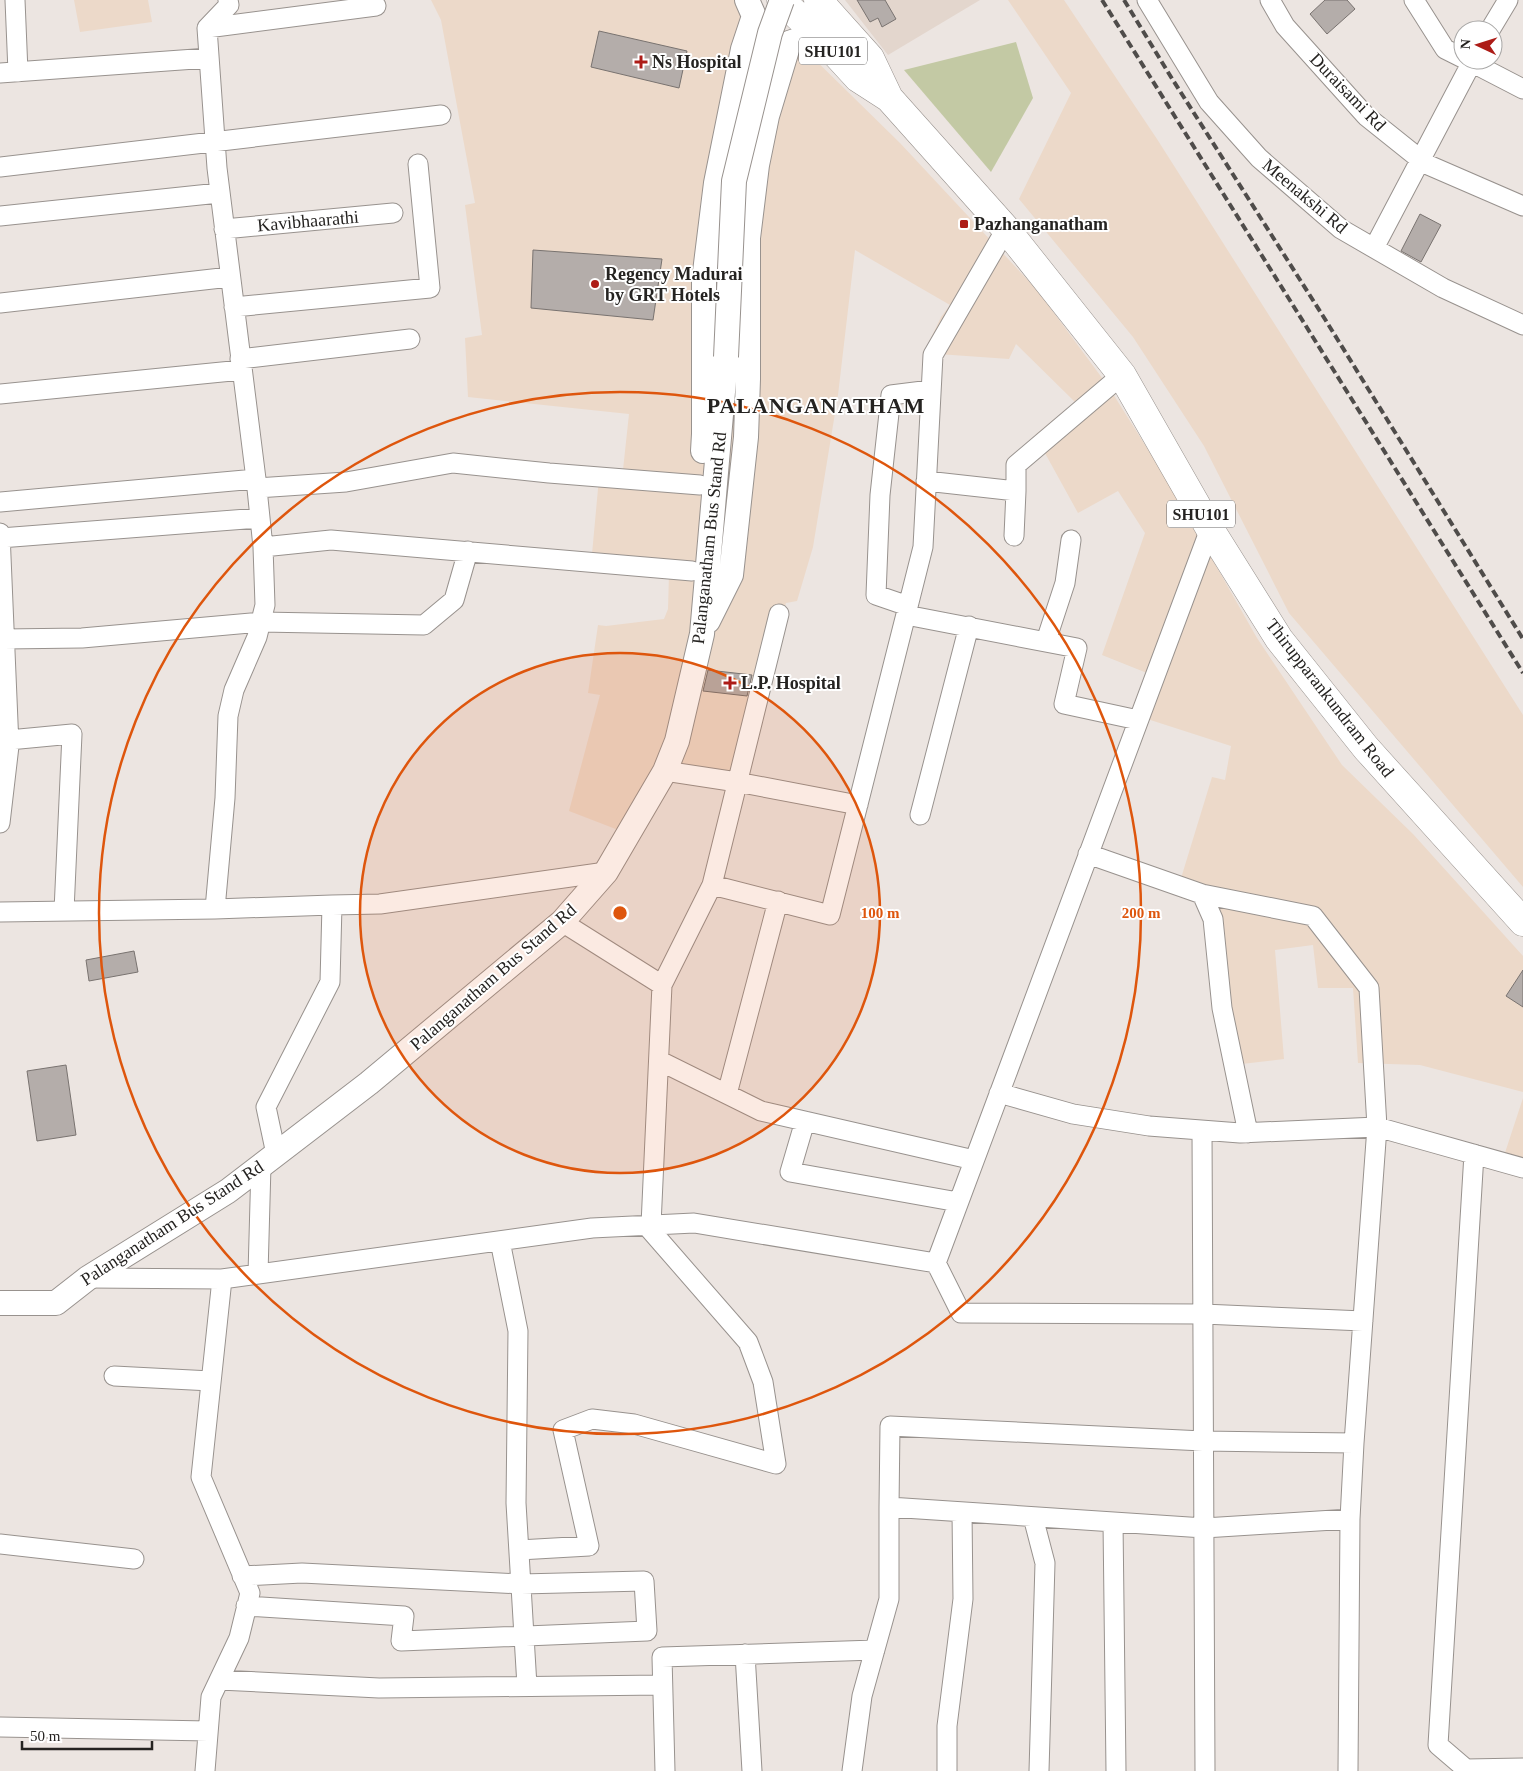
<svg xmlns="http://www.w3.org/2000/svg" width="1523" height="1771" font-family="Georgia,serif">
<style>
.commercial{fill:#ecd9c9}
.built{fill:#e3d6cd}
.green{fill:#c3c9a4}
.building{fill:#b4adaa;stroke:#797370}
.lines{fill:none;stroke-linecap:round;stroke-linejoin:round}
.minor-casing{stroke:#98928e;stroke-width:21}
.tertiary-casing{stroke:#98928e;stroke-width:26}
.primary-casing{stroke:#98928e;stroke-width:29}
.minor{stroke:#fff;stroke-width:19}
.tertiary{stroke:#fff;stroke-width:24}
.primary{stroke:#fff;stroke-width:28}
.rail{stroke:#4f4c4a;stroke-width:4;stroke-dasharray:8 4;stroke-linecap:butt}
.tertiary-bridge-casing{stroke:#98928e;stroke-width:26;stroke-linecap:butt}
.tertiary-bridge{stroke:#fff;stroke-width:24}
.ring{fill:none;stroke:#de560d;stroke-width:2.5}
.poi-dot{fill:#ad1c17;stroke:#fff;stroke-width:2}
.labels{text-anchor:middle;stroke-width:4;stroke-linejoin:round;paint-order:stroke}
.shield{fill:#fff;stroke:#666564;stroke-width:1}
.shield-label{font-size:16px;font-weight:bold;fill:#252321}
.poi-label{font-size:18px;font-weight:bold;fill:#252321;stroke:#fff;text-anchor:start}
.street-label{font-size:18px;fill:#252321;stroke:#fff}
.district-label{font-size:22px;font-weight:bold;letter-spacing:1px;fill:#252321;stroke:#fff}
.centre{fill:#de560d;stroke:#fff;stroke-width:2.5}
.ring-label{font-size:15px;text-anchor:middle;font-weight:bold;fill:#de560d;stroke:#fff;stroke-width:4;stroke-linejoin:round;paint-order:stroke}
</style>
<rect width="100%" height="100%" fill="#ece5e1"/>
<path class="commercial" d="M74,0H148L152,22L80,32Z
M431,0H754L900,143L1037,290L1108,386L1169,483L1257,638L1342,765L1413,834L1523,956V1092L1420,1065L1358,1063L1353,988H1318L1313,945L1275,950L1284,1059L1233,1065L1206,899L1178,888L1212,777L1225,780L1231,746L1138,716L1152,675L1102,655L1145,533L1118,491L1078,513L1035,435L1075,402L1016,344L1009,359L924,353L941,317L950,305L855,250L838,395L813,547L797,601L786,603L769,655L733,791L674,774L639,838L569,811L600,695L588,693L598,625L606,626L664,619L668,609L669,574L591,565L599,478L622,479L629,414L468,397L465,338L482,335L465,205L475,203L441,20Z
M1008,0H1064L1157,139L1523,715V887L1289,613L1204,446L1133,337L1019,199L1071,93Z
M1523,1098V1176L1500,1168Z"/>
<path class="built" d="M845,0H980L888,55Z"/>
<path class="green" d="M1016,42L1033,98L991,172L904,70Z"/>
<path class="building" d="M857,0H885L896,19L882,27L878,18L870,22Z
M1325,0H1347L1355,9L1327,34L1310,14Z
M599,31L687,51L679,88L591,67Z
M1420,214L1441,225L1421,262L1401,251Z
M533,250L662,259L653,320L531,308Z
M708,670L752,675L747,696L703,691Z
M134,951L138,972L89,981L86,960Z
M1523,970V1007L1506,996Z
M66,1065L76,1135L37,1141L27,1071Z"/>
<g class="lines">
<g class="minor-casing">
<path id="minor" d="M15,0L18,72
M1147,0L1209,102L1259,158L1341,229L1443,288L1523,325
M1270,0L1285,26L1366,116L1426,164L1523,206
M1414,0L1445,49L1463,58
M207,28L376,6
M1490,30L1508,0
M1467,60L1523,89
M0,73L209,58
M0,167L441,115
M0,216L219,193
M224,229L393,213
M1374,248L1473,60
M0,303L230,277
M234,307L430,288L418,164
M240,359L410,339
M0,394L242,370
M256,479L263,547L331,540L692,571
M926,481L1016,491L1014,536
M257,488L346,482L453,463L549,473L700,485
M1016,491V465L1122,375
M0,502L256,479L217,168L207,28L229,5L228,0
M0,533L9,746L0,823
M0,538L260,518
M908,606L876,595L880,495L891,395L931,390
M906,615L1077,648L1064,704L1138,720
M4,639L82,638L261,622L424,625L454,600L468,551
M1046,641L1065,583L1071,540
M9,740L72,734L64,911
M665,771L737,782L858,805
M920,815L969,626
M1088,854L1202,894L1213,919L1222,1008L1248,1133
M712,885L779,614
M1202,894L1313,916L1369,988L1377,1127L1354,1443L1350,1519L1348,1771
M215,909L225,798L228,716L234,690L257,637L265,605L263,547
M0,912L215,909L332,905L380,904L606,872
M562,922L662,985L651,1225
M662,985L712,885L830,915L923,547L933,355L1006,229
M660,1061L761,1111L974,1160
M999,1093L1073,1114L1149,1126L1240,1133L1377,1127L1523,1168
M727,1094L778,901
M805,1121L790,1172L958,1202
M1202,1131L1205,1771
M276,1154L266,1107L330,982L332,905
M500,1241L518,1331L516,1503L527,1686
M936,1263L961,1313L1203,1314L1363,1321
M258,1274L261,1165
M88,1278L222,1279L592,1228L694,1223L936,1263L1210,529
M114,1376L211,1381
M889,1507L890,1426L1203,1441L1354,1443
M1033,1517L1045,1563L1039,1771
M1113,1522L1116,1771
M0,1544L134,1559
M519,1550L589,1546L563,1430L592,1419L634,1424L776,1464L763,1382L748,1342L646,1225
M242,1576L302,1573L521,1584L644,1581L647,1631L401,1641L404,1616L246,1606
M745,1654L752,1771
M219,1680L379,1688L662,1685
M0,1727L208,1731
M1466,1769L1523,1768
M205,1771L211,1697L239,1638L250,1593L201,1477L222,1279
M665,1771L662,1657L875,1650
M852,1771L862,1696L889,1599V1507L1204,1528L1350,1519
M947,1771V1726L963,1599L962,1512
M1466,1771V1769L1438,1745L1474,1154"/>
</g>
<g class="tertiary-casing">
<path id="tertiary" d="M703,451L704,434V280L716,183L743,49L754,16L747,0
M708,621L731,575L746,437L748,379V238L757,165L767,116L789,43L804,38L824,41
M0,1303H56L88,1278L228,1191L369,1083L562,922L606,872L665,771L677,741L702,634L726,357"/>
</g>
<g class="primary-casing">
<path id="primary" d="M781,0L824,41L858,78L889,98L1006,229L1122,375L1210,529L1279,639L1366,748L1523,922
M818,0L870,58L889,98"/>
</g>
<use href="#minor" class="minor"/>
<use href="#tertiary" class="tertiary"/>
<use href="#primary" class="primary"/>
<path class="rail" d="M1102,0L1523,673
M1124,0L1171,77L1323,316L1523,639"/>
<g class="tertiary-bridge-casing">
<path id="tertiary-bridge" d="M726,357L734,181L770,33L782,0"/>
</g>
<use href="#tertiary-bridge" class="tertiary-bridge"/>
</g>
<circle cx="620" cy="913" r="260" fill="#de560d" fill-opacity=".12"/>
<g class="ring">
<circle cx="620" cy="913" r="260"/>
<circle cx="620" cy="913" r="521"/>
</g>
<g class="poi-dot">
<path d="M638.5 54.5h5v5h5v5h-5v5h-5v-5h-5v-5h5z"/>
<rect x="959" y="219" width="10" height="10" rx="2.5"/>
<circle cx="595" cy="284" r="5"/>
<path d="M727.5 675.5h5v5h5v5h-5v5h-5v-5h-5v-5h5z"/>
</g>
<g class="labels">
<g class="shield">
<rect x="799" y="37.5" width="68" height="27" rx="4"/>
<rect x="1167" y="500.5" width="68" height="27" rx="4"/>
</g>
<g class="shield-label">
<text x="833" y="57">SHU101</text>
<text x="1201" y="520">SHU101</text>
</g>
<g class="poi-label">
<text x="652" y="68">Ns Hospital</text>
<text x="974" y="230">Pazhanganatham</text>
<text x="605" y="280">Regency Madurai<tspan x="605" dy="21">by GRT Hotels</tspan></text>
<text x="741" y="689">L.P. Hospital</text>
</g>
<g class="street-label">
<text transform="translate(1348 92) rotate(46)" y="6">Duraisami Rd</text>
<text transform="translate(1305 196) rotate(40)" y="6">Meenakshi Rd</text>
<text transform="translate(308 221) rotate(-5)" y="6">Kavibhaarathi</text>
<text transform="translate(709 538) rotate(-84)" y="6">Palanganatham Bus Stand Rd</text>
<text transform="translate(1330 698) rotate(52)" y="6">Thirupparankundram Road</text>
<text transform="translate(493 977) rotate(-41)" y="6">Palanganatham Bus Stand Rd</text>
<text transform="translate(172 1223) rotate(-33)" y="6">Palanganatham Bus Stand Rd</text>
</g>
<g class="district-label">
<text x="816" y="413">PALANGANATHAM</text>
</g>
</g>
<circle cx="620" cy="913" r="8" class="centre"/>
<g class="ring-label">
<text x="880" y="918">100 m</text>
<text x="1141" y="918">200 m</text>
</g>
<g transform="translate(1478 45) rotate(274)"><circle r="24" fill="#ffffff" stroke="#a8a7a6"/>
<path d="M0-4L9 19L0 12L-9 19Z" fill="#ad1c17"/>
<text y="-8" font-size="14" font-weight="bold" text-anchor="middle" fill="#252321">N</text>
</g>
<path d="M22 1741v8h130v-8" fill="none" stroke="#252321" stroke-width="2.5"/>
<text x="30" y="1741" font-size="15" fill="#252321" stroke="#ffffff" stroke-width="4" paint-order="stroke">50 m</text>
</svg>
